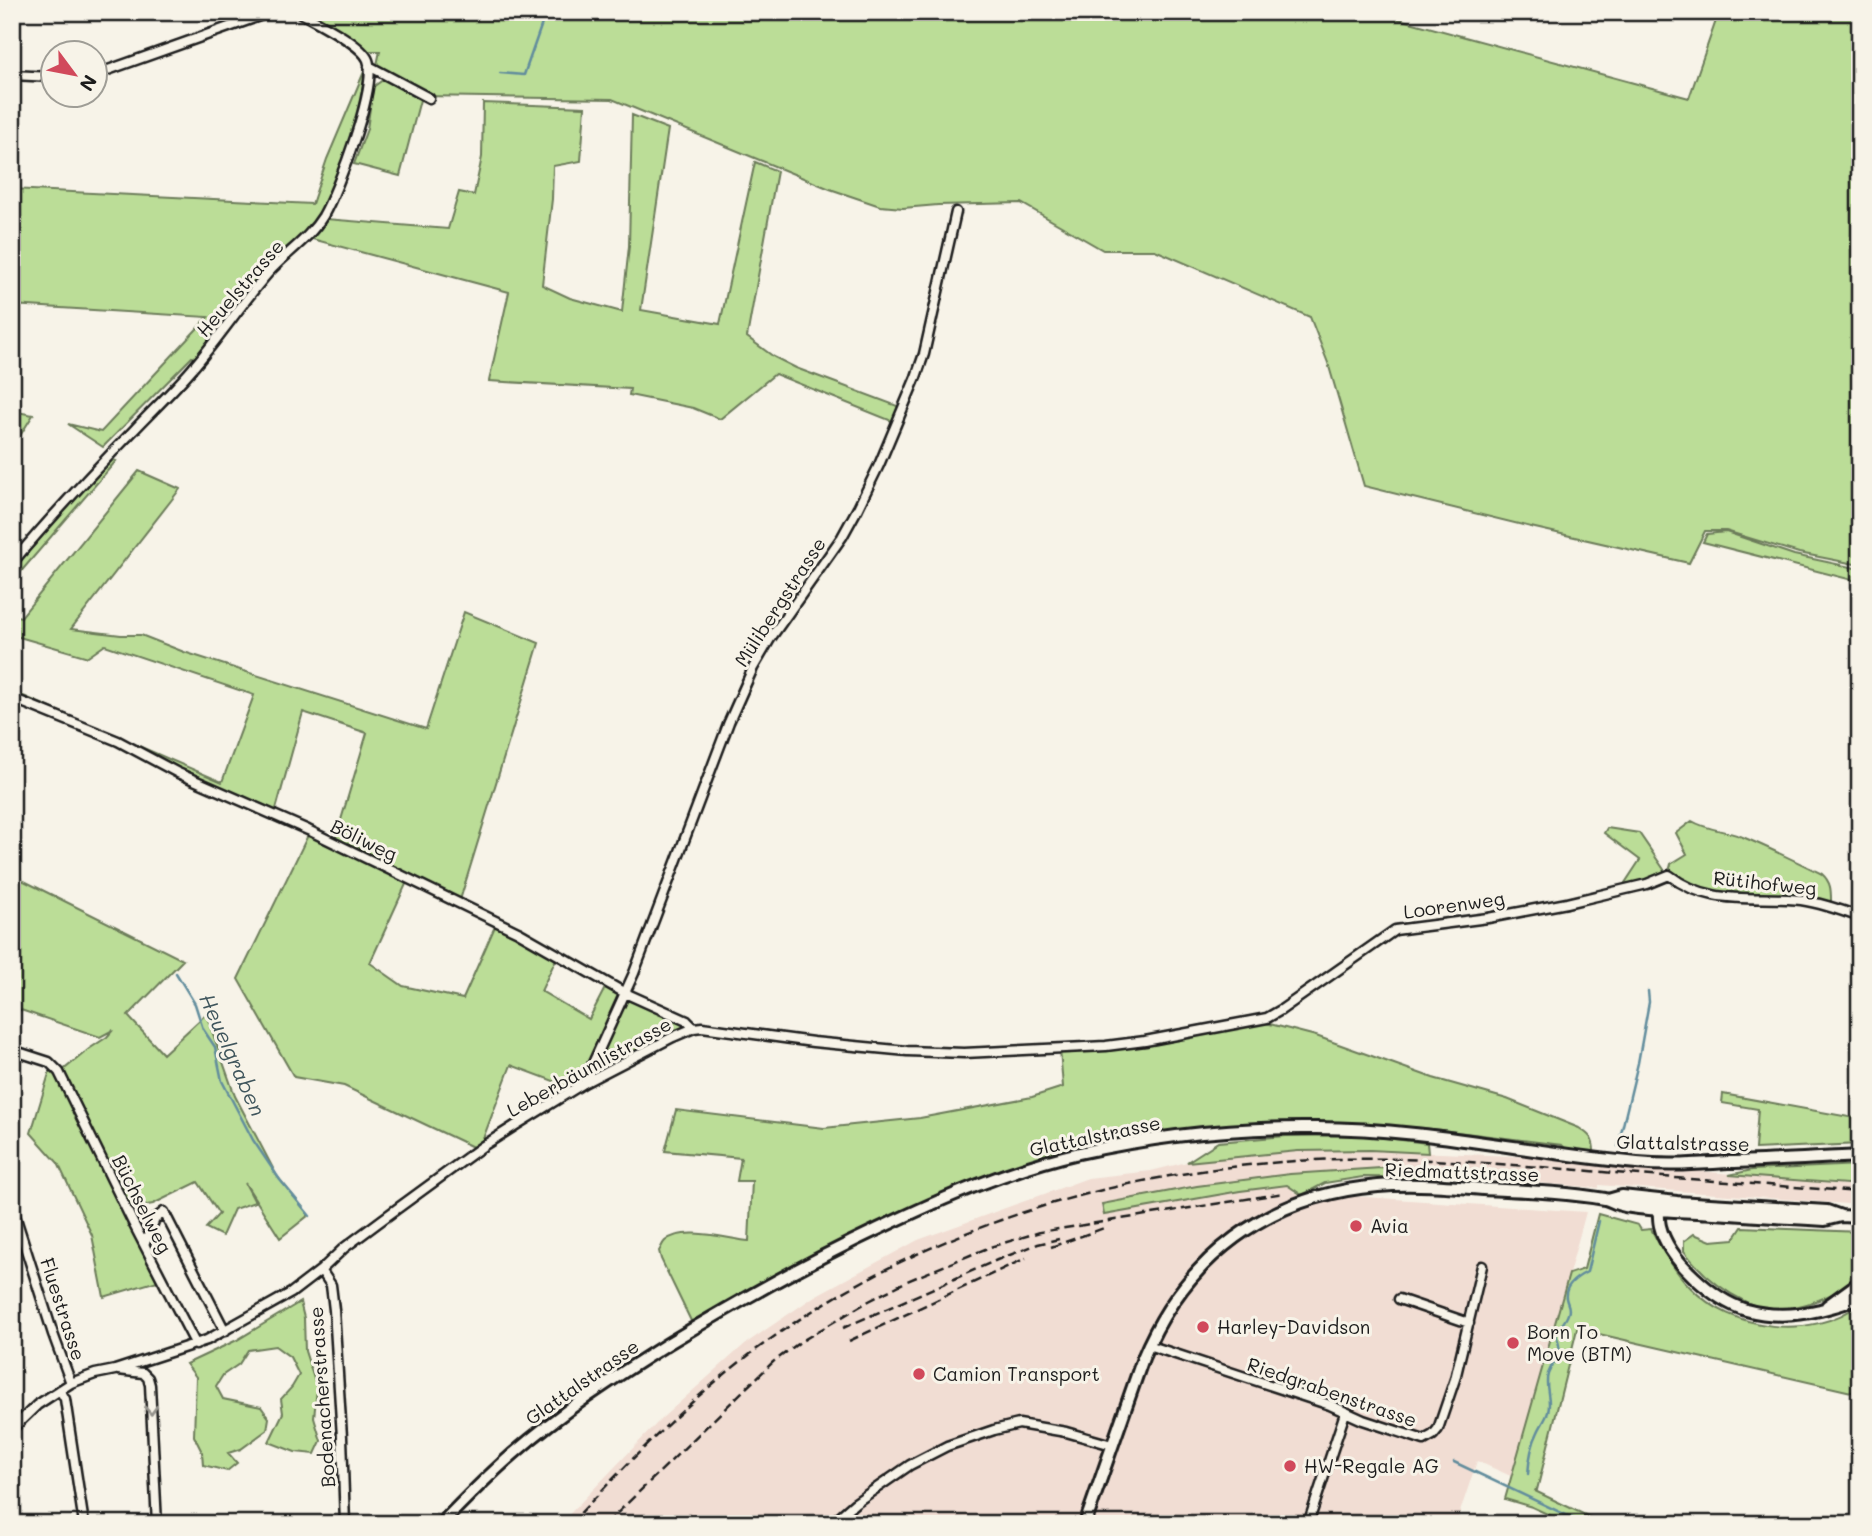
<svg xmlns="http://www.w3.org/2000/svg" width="1872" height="1536" font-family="Mali,sans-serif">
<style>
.built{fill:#f1ddd3}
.green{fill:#bbdd97;stroke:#6c7c5a;stroke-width:2}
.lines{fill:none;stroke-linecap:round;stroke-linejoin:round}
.stream{stroke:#628d9d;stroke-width:2.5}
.street-casing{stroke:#1c1c1c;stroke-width:13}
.secondary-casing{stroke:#1c1c1c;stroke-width:16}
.street{stroke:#f7f3e8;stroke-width:8}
.secondary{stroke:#f7f3e8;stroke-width:10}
.rail{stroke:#1c1c1c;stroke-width:2.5;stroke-dasharray:10 5;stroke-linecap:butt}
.oneway{stroke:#94928c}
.poi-dot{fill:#d1495b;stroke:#f7f3e8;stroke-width:2.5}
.labels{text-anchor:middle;stroke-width:6;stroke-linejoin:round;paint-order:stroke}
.street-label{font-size:19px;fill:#1c1c1c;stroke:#f7f3e8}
.poi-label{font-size:19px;fill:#1c1c1c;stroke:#f7f3e8;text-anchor:start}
.water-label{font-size:21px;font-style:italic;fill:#3f555c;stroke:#f7f3e8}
</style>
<rect width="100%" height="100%" fill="#f7f3e8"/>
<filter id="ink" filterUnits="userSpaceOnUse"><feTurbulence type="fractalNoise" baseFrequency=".0143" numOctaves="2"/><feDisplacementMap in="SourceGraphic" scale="14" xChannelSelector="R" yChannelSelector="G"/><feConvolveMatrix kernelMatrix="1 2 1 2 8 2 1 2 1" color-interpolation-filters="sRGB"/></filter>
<g filter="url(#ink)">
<path class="built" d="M1370,1150L1535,1157L1637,1170L1699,1171L1860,1186V1205L1599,1185V1188L1439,1175L1378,1173L1334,1177L1292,1192L1586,1212L1513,1477L1477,1461L1456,1524H560L661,1419L745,1344L815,1296L918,1240L1088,1178L1151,1171L1187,1162L1298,1151Z"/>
<path class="green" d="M299,12H1373L1689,98L1719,12H1860V565L1799,553L1726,531H1705L1689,563L1535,528L1364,486L1328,363L1310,317L1155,250H1103L1021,203L938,205L903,208L880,206L830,189L612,99L421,96L400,176L354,164L367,129L373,87L391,74L377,65L380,51H363Z
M366,67L368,78L351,143L322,215L197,359L192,357L103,447L68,424L101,432L208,317L12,305V189L312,204L327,159Z
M483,103L585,107L581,161L553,166L552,199L542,285L570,298L622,312L629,246L632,115L668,129L641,310L720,324L755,162L777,171L747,337L774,357L796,368L900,407L894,422L775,374L720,419L693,408L629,395L630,389L489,381L509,292L312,239L326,219L448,229L459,192L474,195L482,157Z
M12,411L33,415L13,447L12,446Z
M110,459L116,461L12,582V568Z
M139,471L180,489L71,629L121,635H141L184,652L426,729L464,612L539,643L460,900L335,840L367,733L303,712L275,813L12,696V691L222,782L254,695L105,645L88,657L12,635V615L21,617Z
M1726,532L1794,555L1860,569V582L1703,542L1707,534Z
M1692,821C1707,830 1723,830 1740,836C1768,847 1795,861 1822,874C1832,883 1831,892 1831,905L1741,897L1683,884L1669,872L1671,864L1687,854L1676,833Z
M1607,828L1639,833L1665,871V875L1621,889L1640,860L1604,833Z
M309,833L407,882L370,963L403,986L463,999L496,924L557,957L541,991L589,1019L606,986L691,1027L572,1088L511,1065L481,1144L475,1148L344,1086L294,1077L238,979Z
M12,875L183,960L128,1016L163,1054L206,1014L235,1096L277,1176L309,1215L280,1238L245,1183L255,1202L234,1209L222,1236L206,1228L219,1214L198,1182L153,1204L125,1209L161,1280L104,1297L92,1235L58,1163L31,1133L51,1067L62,1071L89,1049L107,1037L113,1030L100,1037L12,1007Z
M1262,1022L1316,1036L1433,1078L1507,1099L1579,1128C1590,1135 1594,1139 1594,1152L1566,1149L1562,1145L1425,1128L1366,1125L1131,1134L1069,1146L1070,1150C1048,1156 1025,1161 1003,1169C894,1209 793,1265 692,1323L661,1259L659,1251C661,1248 662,1244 665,1241C683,1225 728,1239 749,1241L752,1181H737L741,1158L665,1151L676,1110L824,1128L920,1118L1032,1097L1063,1087L1060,1049Z
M1723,1094L1860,1119V1144L1755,1149L1758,1109L1722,1103Z
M1360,1135L1427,1143L1428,1153L1370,1150L1298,1151L1187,1162L1218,1142L1286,1136Z
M1860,1165V1185L1729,1175L1752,1170Z
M1381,1168L1433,1170L1431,1178L1363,1177L1325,1183L1302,1195L1287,1185L1240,1191L1104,1215L1102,1204L1197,1186L1290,1174Z
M1598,1214L1638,1225L1641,1230L1651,1229C1662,1250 1674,1271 1690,1287C1732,1331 1811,1341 1860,1304V1394L1577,1329L1537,1490L1536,1489L1535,1491L1604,1524H1569L1532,1507L1505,1499L1569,1274L1584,1269Z
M1742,1227L1860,1232V1273C1834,1300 1782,1319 1746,1302C1721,1290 1700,1272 1684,1251V1241L1694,1234L1711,1241L1734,1239Z
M300,1302L304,1318L305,1351L317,1388L314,1418L321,1441L315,1454L295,1452L269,1442L283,1413L281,1399L292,1387L299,1375L290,1357L275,1346L248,1350L239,1364L223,1375L216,1386L223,1399L261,1407L269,1418L267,1430L241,1449L228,1453L237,1463L227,1471L203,1465L202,1452L194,1436L196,1377L186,1364L237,1340Z"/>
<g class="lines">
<path class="stream" d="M500,73L524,75L546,12
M176,973L195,1004L203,1029L215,1047L222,1081L253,1140L280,1180L310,1216
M1618,1146L1638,1063L1649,1002L1648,991
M1454,1462L1585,1524
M1528,1474C1529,1459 1531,1446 1538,1432C1541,1425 1546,1419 1548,1412C1552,1399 1544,1387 1548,1374C1556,1352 1565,1363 1556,1334C1559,1327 1566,1321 1568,1314C1571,1307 1567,1304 1566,1298C1564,1285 1577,1277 1587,1272L1599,1221"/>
<g class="street-casing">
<path id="street" d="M369,66L429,98
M12,75L52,77
M94,75L271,12
M12,563C51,517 92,473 134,430C153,410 174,390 192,369C219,338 241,304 268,273C286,253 309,239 323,216C338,190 378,86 368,60C362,44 315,21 299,12
M12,698L118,741L178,773L308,830L518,932L625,993L687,1021L694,1028
M12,1050L49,1062L59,1072L133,1223L196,1345
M584,1083L634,973L729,722L753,668L770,639L842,537L858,508L879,465L916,377L924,354L956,212
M12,1206L53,1334L71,1383
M145,1243L155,1219L164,1212L225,1331
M321,1270L331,1285L334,1310L342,1437L345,1524
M1399,1299L1469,1323
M1148,1345L1330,1405L1363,1420L1424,1440L1433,1435L1438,1429L1455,1379L1482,1266
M118,1370L143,1373L148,1378L150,1385L157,1524
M60,1390L65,1399L84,1524
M12,1429L37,1405L71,1383L95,1374L115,1370L207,1340L291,1293L321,1270L344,1248L383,1219L483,1146L516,1125L584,1083L673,1037L694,1028L702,1027L813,1042L907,1051L964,1053L1106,1046L1145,1041L1267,1018L1281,1010L1395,930L1488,918L1567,903L1647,884L1669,875C1710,907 1754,895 1801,900C1821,903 1841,910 1860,917
M831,1524L855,1503L910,1465L947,1446L994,1430L1019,1424L1066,1432L1112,1445
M1308,1524L1345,1413"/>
</g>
<g class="secondary-casing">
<path id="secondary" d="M1608,1200L1622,1196L1677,1202L1827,1211L1841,1216
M1659,1200C1659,1208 1658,1218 1660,1226C1668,1260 1714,1300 1746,1310C1771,1317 1795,1316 1820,1310C1835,1306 1847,1304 1860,1295
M1827,1306L1860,1282
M441,1524C464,1500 488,1476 513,1454C561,1412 615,1377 669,1343C737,1302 806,1263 878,1229C943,1198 1009,1169 1079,1153C1155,1136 1238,1127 1316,1128C1424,1128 1530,1153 1637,1163C1668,1166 1698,1164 1729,1162C1773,1161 1816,1158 1860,1156
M1085,1524L1143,1358C1185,1257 1268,1195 1378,1186C1413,1183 1448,1186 1483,1189C1524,1191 1565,1192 1605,1199C1612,1201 1617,1205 1625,1206C1649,1210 1674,1211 1698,1212C1741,1215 1783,1218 1825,1220L1841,1216L1860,1217"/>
</g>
<use href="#street" class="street"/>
<use href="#secondary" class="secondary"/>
<path class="rail" d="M1051,1247L1104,1228
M843,1328L997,1260L1038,1244L1059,1239
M849,1341L1026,1258
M570,1524C627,1464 683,1405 749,1355C920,1225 1128,1165 1340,1159C1420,1157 1500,1164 1579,1170C1673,1178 1766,1185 1860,1192
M606,1524L773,1362L800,1342L869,1301L907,1281L990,1247L1040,1232L1284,1193"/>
</g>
<defs><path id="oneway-chevron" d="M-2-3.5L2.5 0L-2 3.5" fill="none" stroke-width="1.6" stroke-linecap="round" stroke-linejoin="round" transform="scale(1.75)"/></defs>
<use class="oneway" href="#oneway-chevron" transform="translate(151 1410) rotate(87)"/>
</g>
<g class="poi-dot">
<circle cx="1356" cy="1226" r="7"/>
<circle cx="1203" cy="1327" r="7"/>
<circle cx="1513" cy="1343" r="7"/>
<circle cx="919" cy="1374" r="7"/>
<circle cx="1290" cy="1466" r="7"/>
</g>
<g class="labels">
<g class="street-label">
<text transform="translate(240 288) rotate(-49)" y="7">Heuelstrasse</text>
<text transform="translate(780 602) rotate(-57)" y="7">Mülibergstrasse</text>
<text transform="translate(364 840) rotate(26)" y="7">Böliweg</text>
<text transform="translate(1765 883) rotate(6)" y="7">Rütihofweg</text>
<text transform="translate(1454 905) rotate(-8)" y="7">Loorenweg</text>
<text transform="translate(589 1067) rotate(-29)" y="7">Leberbäumlistrasse</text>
<text transform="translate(1095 1136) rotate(-12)" y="7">Glattalstrasse</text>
<text transform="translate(1683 1143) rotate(1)" y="7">Glattalstrasse</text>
<text transform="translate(1462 1172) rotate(2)" y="7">Riedmattstrasse</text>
<text transform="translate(142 1204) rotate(63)" y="7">Büchselweg</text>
<text transform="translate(63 1309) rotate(72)" y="7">Fluestrasse</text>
<text transform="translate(582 1382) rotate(-35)" y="7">Glattalstrasse</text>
<text transform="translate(1332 1392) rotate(19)" y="7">Riedgrabenstrasse</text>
<text transform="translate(322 1397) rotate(-94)" y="7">Bodenacherstrasse</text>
</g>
<g class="poi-label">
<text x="1370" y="1233">Avia</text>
<text x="1217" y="1334">Harley-Davidson</text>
<text x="1527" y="1339">Born To<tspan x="1527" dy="22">Move (BTM)</tspan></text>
<text x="933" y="1381">Camion Transport</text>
<text x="1304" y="1473">HW-Regale AG</text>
</g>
<g class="water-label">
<text transform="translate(232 1055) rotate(66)" y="7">Heuelgraben</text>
</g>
</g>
<rect width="1872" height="1536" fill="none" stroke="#f7f3e8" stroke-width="42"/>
<rect x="21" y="21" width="1830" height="1494" fill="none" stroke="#1c1c1c" stroke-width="2.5" filter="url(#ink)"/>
<g transform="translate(74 74) rotate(122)"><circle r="33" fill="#f7f3e8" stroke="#9f9d96" stroke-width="2"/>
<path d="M0-5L12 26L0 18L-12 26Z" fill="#d1495b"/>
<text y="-10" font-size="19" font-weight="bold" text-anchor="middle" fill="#1c1c1c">N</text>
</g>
</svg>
